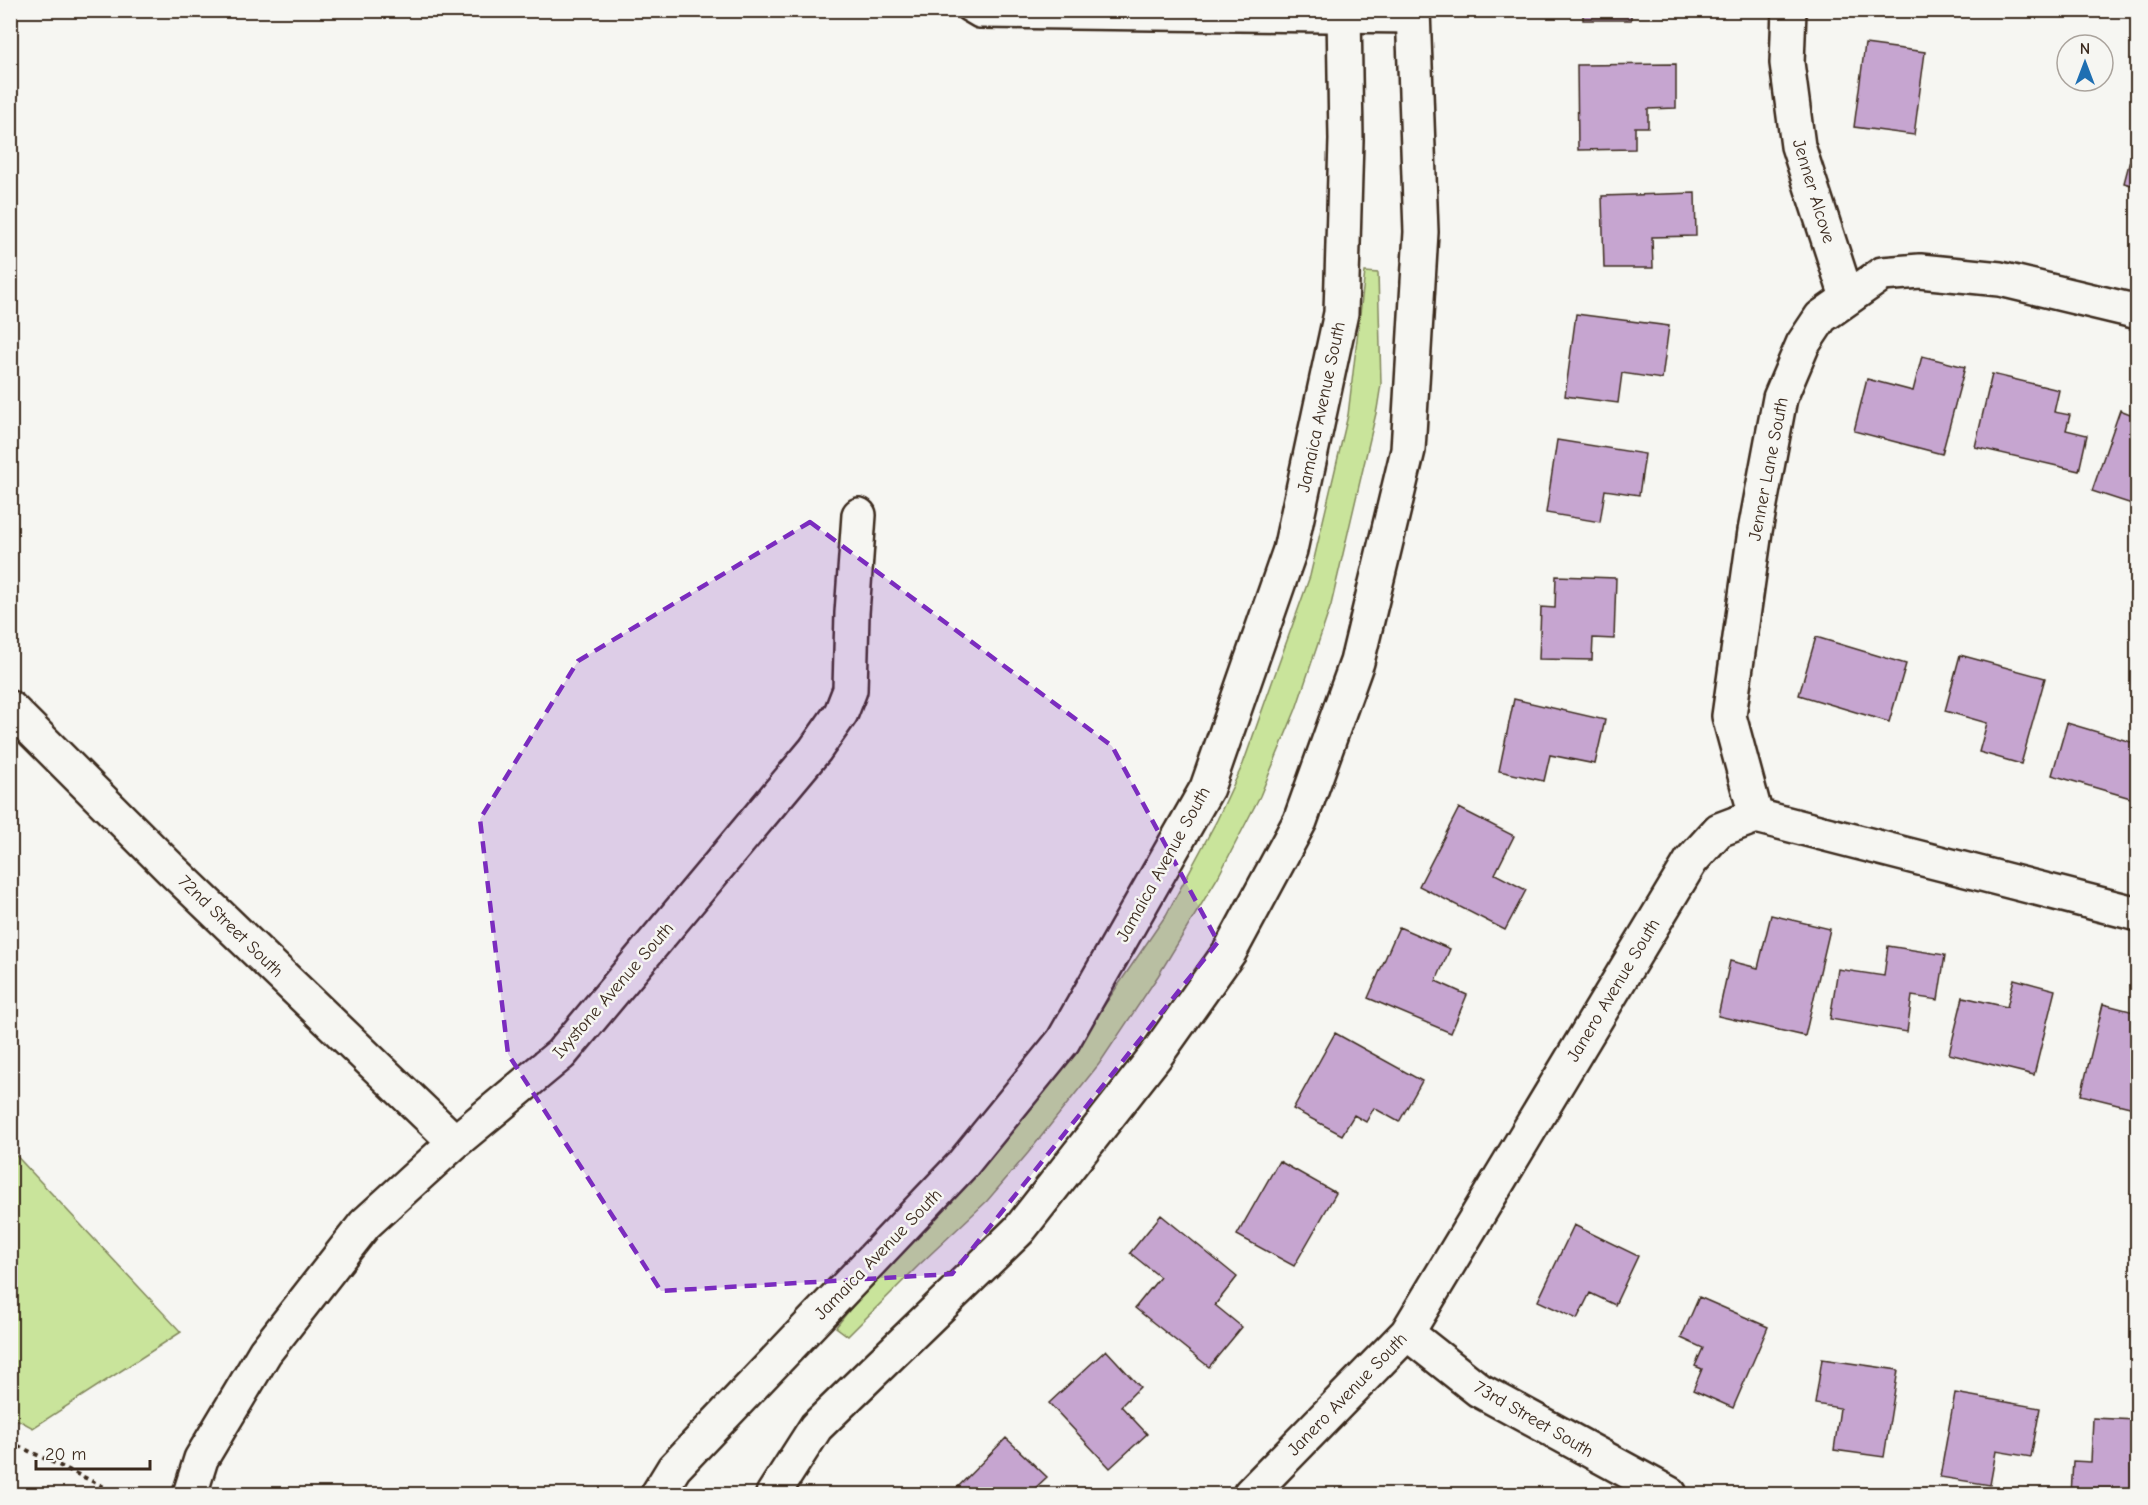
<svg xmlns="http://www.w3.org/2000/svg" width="2148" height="1505" font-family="'Comic Neue',sans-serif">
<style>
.green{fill:#c9e49b;stroke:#82875c;stroke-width:1.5}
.building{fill:#c6a5d0;stroke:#3b2a1e;stroke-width:1.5}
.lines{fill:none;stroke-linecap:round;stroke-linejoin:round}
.lane-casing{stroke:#3b2a1e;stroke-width:26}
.street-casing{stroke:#3b2a1e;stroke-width:38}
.secondary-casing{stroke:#3b2a1e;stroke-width:38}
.path{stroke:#3b2a1e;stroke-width:4;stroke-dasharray:4.5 4.5;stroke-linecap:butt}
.lane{stroke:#f6f6f2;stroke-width:21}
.street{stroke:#f6f6f2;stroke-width:33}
.secondary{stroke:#f6f6f2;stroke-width:33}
.marked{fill:#7b2cbf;fill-opacity:0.2;stroke:#7b2cbf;stroke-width:4.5;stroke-dasharray:12 8;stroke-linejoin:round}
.labels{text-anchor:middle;stroke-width:5;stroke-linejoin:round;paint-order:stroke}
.street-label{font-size:18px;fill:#3b2a1e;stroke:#f6f6f2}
</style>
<rect width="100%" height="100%" fill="#f6f6f2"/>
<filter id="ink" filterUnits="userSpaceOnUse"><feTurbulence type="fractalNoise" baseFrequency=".0167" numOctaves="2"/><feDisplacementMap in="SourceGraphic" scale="12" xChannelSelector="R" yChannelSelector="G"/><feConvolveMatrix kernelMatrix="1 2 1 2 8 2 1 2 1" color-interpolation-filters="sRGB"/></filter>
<g filter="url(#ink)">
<path class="green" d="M1365,272L1378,273L1381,384L1377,409L1331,605L1296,709L1260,796L1218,877L1158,976L1099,1064L1028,1153L987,1201L918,1266L848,1336L836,1327L903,1242L973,1173L1095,1019L1166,915L1217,820L1243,764L1310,576L1348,415Z
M10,1149L181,1332L33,1428L11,1416Z"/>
<path class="building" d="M1583,10H1631V20H1583Z
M1973,10H2015L2014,16Z
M1865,44L1925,52L1914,135L1854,127Z
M1676,64V108L1648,109V127H1635V149L1578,150L1577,65Z
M2138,130V187L2124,183Z
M1695,193L1696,236L1652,237L1653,268H1604L1602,196Z
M1576,314L1669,326L1662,379L1622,373L1618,403L1565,396Z
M1922,356L1965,367L1942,454L1854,431L1867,379L1913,391Z
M1992,374L2059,390L2054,412L2070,415L2066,430L2087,435L2079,471L1975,447Z
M2120,410L2138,417V506L2092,491Z
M1557,440L1645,454L1639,495L1605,490L1600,522L1546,513Z
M1556,576L1616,578L1614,639L1593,638L1592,660L1539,659L1541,607L1555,608Z
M1816,637L1906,664L1889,722L1799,695Z
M1960,655L2045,678L2021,764L1979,752L1987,723L1945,711Z
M1514,699L1605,720L1595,764L1550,755L1544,781L1499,771Z
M2067,723L2138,744V788L2134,799L2052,775Z
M1459,808L1514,836L1495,874L1526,890L1505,930L1419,886Z
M1771,915L1830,929L1805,1036L1718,1016L1730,961L1758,968Z
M1399,927L1450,949L1436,981L1467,995L1451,1033L1368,998Z
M1888,946L1945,955L1938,1000L1912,996L1907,1032L1830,1019L1838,969L1884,976Z
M2014,979L2055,990L2034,1075L1949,1054L1963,997L2007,1007Z
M2103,1004L2138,1013V1109L2081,1095Z
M1335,1033L1422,1081L1399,1122L1374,1108L1366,1122L1354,1115L1342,1135L1293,1109Z
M1279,1161L1336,1193L1294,1266L1237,1235Z
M1161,1215L1237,1277L1215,1305L1242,1327L1209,1367L1135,1308L1160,1277L1130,1253Z
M1574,1225L1638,1256L1615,1305L1590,1293L1577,1319L1538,1301Z
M1699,1297L1768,1327L1733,1408L1693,1390L1702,1369L1695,1366L1703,1348L1681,1338Z
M1106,1350L1140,1387L1121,1406L1147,1434L1110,1468L1049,1403Z
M1822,1359L1898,1370L1884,1457L1834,1450L1840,1408L1815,1404Z
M1955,1393L2040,1408L2031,1457L1996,1451L1990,1485L1940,1477Z
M2093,1418L2138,1420V1494H2071L2073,1461L2091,1462Z
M1006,1438L1047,1477L1031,1492L1034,1494H951Z"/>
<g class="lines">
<g class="lane-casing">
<path id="lane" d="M967,10L979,17L1413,22"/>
</g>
<g class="street-casing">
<path id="street" d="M1789,10L1787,63L1798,146L1847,297
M10,708L171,869L455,1142
M1756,816L1729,716L1755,531L1780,398L1803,344L1821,317L1882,274L1920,271L2000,279L2138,312
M1407,1333L1479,1390L1670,1494
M190,1494L201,1459L265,1352L365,1224L455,1142L561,1054L815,750L841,713L850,690L852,613L859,515
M1250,1494L1407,1333L1691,861L1719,830L1756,816L2138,914"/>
</g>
<g class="secondary-casing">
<path id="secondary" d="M658,1494L674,1468L962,1165L1063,1041L1207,788L1290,550L1341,313L1346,140L1344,10
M773,1494L816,1427L1019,1230L1157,1054L1230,951L1300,821L1357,662L1408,450L1421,232L1413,10"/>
</g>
<path class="path" d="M10,1442L119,1494"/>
<use href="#lane" class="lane"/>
<use href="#street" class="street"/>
<use href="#secondary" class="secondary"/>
</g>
</g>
<path class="marked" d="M810,522L1112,746L1218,942L952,1274L661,1291L508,1054L480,819L578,661Z"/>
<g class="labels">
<g class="street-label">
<text transform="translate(1814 191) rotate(73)" y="6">Jenner Alcove</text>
<text transform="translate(1321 407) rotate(-78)" y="6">Jamaica Avenue South</text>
<text transform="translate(1768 469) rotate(-79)" y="6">Jenner Lane South</text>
<text transform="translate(1163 864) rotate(-61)" y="6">Jamaica Avenue South</text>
<text transform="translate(231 926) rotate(44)" y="6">72nd Street South</text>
<text transform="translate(613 990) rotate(-49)" y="6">Ivystone Avenue South</text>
<text transform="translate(1613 990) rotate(-59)" y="6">Janero Avenue South</text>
<text transform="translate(878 1254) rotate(-46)" y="6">Jamaica Avenue South</text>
<text transform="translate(1347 1394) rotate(-46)" y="6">Janero Avenue South</text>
<text transform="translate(1534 1419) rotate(30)" y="6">73rd Street South</text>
</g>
</g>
<rect width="2148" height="1505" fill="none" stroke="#f6f6f2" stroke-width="36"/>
<rect x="18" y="18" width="2112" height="1469" fill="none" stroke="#3b2a1e" stroke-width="2" filter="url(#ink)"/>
<g transform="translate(2085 63)"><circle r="28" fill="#f6f6f2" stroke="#aba49d" stroke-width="1.5"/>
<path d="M0-4.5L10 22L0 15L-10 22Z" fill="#1f6fb2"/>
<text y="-9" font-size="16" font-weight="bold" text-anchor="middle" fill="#3b2a1e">N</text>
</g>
<path d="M36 1460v9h114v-9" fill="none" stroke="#3b2a1e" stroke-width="3"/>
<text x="45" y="1460" font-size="18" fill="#3b2a1e" stroke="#f6f6f2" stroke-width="4.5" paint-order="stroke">20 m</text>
</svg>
